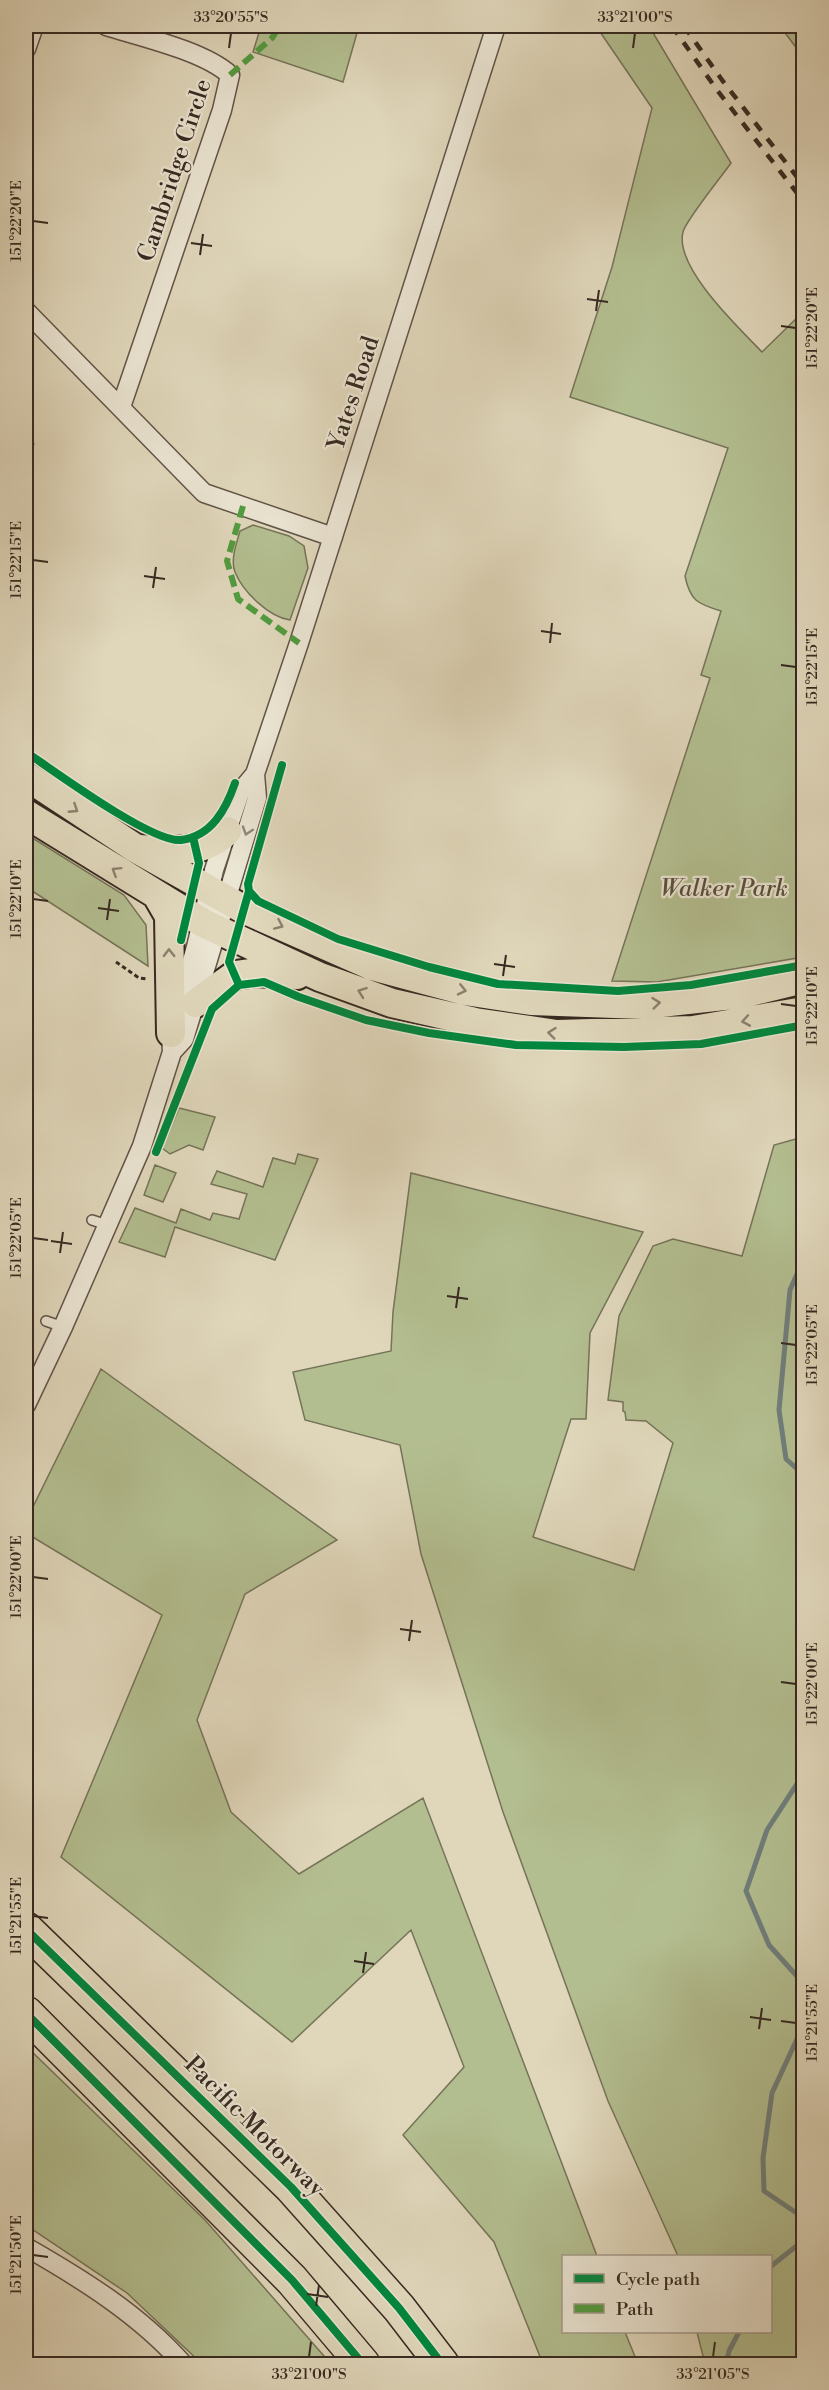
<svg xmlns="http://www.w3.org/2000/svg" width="829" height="2390" font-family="'Libre Bodoni',serif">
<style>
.green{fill:#b3be90;stroke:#757458;stroke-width:1.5}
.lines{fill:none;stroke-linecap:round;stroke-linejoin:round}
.stream{stroke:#707f7c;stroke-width:5}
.lane-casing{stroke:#615448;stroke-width:12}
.street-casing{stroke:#615448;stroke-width:21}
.primary-casing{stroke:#372921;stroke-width:32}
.highway-casing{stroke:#372921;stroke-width:36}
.path{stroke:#372921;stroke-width:3;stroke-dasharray:4.5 3;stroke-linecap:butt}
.lane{stroke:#ebe5d3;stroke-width:9}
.street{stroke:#ebe5d3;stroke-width:18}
.primary{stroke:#e0d7bb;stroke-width:28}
.highway{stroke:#e0d7bb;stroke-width:33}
.rail{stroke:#372921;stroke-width:4.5;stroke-dasharray:10 10;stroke-linecap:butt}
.quiet{stroke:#519c3f;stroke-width:6;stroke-dasharray:12 6;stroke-linecap:butt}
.cycleway-casing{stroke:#ebe5d3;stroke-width:11}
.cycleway{stroke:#00873e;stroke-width:8}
.oneway{stroke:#8c806e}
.oneway2{stroke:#91877a}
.ticks{fill:none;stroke:#372921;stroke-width:2}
.labels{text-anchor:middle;stroke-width:4.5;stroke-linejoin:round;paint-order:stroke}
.street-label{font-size:24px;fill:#372921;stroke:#ebe5d3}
.park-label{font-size:24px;font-style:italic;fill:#564e3d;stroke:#ebe5d3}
.neatline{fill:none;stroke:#372921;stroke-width:2}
.ticks-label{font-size:15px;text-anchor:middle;fill:#372921}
</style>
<rect width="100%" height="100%" fill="#e0d7bb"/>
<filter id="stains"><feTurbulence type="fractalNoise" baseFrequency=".00333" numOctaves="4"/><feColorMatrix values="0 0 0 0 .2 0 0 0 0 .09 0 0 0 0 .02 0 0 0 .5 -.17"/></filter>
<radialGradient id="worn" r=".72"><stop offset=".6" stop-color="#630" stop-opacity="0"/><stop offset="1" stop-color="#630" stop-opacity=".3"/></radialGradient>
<path class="green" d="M261,26H359L343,82L253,52Z
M596,26H649L731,163C722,176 686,220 683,232C674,267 739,328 762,352L803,312V957L657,982L612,981L710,678L701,675L721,611C698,604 690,601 685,576L728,448L570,397L612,267L652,108Z
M780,26H803V57Z
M253,525L289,536L304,546L308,568L290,620C269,617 243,592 235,572C230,560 237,542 240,531Z
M26,834L124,895L146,925L148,966L26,887Z
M179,1108L215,1117L203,1150L189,1145L170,1154L162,1148Z
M803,1137V2364H705L697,2332H770V2256H678L608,2101L503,1812L421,1554L400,1445L305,1420L293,1372L391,1351L393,1312L411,1173L643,1232L590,1333L586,1419H571L533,1537L634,1570L673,1443L646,1421L626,1420L625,1412L623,1411V1402L608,1400L619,1316L653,1246L673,1239L742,1256L774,1145Z
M298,1154L318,1159L275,1260L175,1227L165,1257L119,1242L135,1208L176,1223L181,1209L210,1220L213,1213L239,1219L247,1194L211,1184L217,1171L263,1187L273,1158L295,1164Z
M155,1165L176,1173L163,1202L144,1195Z
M101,1369L337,1540L245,1594L197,1720L231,1812L299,1874L423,1798L597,2256H564V2332H625L638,2364H543L494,2242L403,2135L464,2067L411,1930L292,2042L61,1857L162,1615L26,1533V1521Z
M26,2046L205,2220L331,2364H202L127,2293L26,2225Z"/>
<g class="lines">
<path class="stream" d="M804,1258L790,1290L779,1410L786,1459L804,1475
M804,1599V1619
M804,1773L767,1830L746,1891L769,1945L804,1984
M804,2024L772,2093L763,2158L764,2191L804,2218
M770,2267L804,2240
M26,2360L28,2364
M726,2364L729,2351L739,2332"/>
<g class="lane-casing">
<path id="lane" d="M92,1220L107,1225
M46,1321L63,1327"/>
</g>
<g class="street-casing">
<path id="street" d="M106,26C141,37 204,51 230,75L222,110L121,407
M26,49L34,26
M26,311L204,493L333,537
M172,1052L184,1039L257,798L255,774
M26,1405L63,1327L142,1146L172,1052L171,1033L196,947L214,870L240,792L255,774L299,643L496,26
M26,2247C82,2279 140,2315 183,2364"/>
</g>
<g class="primary-casing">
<path id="primary" d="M26,776L135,848L243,909L372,966L465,991L531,1001L643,1005L742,994L804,979
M26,814L203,923L320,977L392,1003L475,1022L557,1034L693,1030L804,1011
M140,849C172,851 203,855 227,831
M158,897L169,916L171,1033
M196,1003L235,975L257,972L297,975"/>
</g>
<g class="highway-casing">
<path id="highway" d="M26,1929L291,2187L399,2308L442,2364
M26,2013L292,2280L363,2364"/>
</g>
<path class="path" d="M116,962L139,978L147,979"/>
<use href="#lane" class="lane"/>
<use href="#street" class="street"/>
<use href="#primary" class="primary"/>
<use href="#highway" class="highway"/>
<path class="rail" d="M672,26L717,90L804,202
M684,26L722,80L804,186"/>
<path class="quiet" d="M230,75L272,38L280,26
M26,444L34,446
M243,506L227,561L238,599L299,643"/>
<g class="cycleway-casing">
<path id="cycleway" d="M26,752C54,771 152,843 181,840C212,836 226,809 235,783
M282,765L248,884L249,891L258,901L338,939L429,967L498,984L618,991L691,985L804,965
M181,940L199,863L193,837
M239,985L229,962L249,891
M156,1152L212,1009L239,985L264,982L299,997L366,1020L429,1033L516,1045L624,1047L701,1044L804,1025
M26,1929L291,2187L399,2308L442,2364
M26,2013L292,2280L363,2364"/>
</g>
<use href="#cycleway" class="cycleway"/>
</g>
<defs><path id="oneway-chevron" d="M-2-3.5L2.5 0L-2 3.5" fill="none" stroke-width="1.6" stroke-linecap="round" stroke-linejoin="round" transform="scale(1.5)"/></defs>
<g class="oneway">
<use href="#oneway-chevron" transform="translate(74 809) rotate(33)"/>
<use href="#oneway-chevron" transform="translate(116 871) rotate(-148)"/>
<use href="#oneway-chevron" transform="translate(279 925) rotate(24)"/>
<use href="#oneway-chevron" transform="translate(169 953) rotate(-91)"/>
<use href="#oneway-chevron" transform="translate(462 990) rotate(13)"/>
<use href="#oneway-chevron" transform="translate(362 992) rotate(-160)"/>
<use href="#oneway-chevron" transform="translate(656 1003) rotate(-6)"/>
<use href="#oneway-chevron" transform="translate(746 1021) rotate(170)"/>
<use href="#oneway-chevron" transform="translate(552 1033) rotate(-174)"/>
</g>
<use class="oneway2" href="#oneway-chevron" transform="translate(247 831) rotate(108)"/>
<path class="ticks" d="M229,48L231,33M633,48L635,33M33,221L48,223M191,243L212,246M200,255L203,234M587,299L608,302M596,311L599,290M781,326L796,328M33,560L48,562M144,576L165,579M153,588L156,567M541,631L561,634M550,643L552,623M781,665L796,667M33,899L48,901M98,908L119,911M107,920L110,899M494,964L515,967M503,976L506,955M781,1004L796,1006M33,1238L48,1240M51,1241L72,1244M60,1253L63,1232M447,1296L468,1299M456,1308L459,1287M781,1343L796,1345M33,1577L48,1579M400,1629L421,1632M409,1641L412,1620M781,1682L796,1684M33,1916L48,1918M354,1961L374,1964M363,1973L366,1952M750,2017L771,2020M781,2021L796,2023M759,2029L762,2008M33,2255L48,2257M307,2294L328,2297M316,2306L319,2285M309,2357L311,2342M713,2357L715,2342"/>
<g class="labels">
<g class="street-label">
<text transform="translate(174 170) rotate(-72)" y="8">Cambridge Circle</text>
<text transform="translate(353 393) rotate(-72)" y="8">Yates Road</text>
<text transform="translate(255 2126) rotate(45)" y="8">Pacific Motorway</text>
</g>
<g class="park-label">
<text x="724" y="896">Walker Park</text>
</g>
</g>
<rect width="829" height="2390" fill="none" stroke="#e0d7bb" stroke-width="66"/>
<rect x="562" y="2255" width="210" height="78" fill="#ebe5d3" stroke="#a39a8c" stroke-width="1.5"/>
<rect x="574" y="2274" width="30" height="9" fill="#00873e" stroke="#a39a8c" stroke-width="1.5"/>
<text x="616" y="2285" font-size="18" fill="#372921">Cycle path</text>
<rect x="574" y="2304" width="30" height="9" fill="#519c3f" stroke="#a39a8c" stroke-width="1.5"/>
<text x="616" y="2315" font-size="18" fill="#372921">Path</text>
<rect x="33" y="33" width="763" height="2324" class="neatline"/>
<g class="ticks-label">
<text x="231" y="22">33°20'55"S</text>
<text x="635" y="22">33°21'00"S</text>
<text transform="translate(16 221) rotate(-90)" y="5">151°22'20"E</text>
<text transform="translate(812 328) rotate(-90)" y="5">151°22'20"E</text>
<text transform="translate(16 560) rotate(-90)" y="5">151°22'15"E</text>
<text transform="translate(812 667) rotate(-90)" y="5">151°22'15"E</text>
<text transform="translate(16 899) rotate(-90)" y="5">151°22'10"E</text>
<text transform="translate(812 1006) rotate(-90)" y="5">151°22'10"E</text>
<text transform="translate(16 1238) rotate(-90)" y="5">151°22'05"E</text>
<text transform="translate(812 1345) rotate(-90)" y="5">151°22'05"E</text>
<text transform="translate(16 1577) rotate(-90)" y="5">151°22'00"E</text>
<text transform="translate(812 1684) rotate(-90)" y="5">151°22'00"E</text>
<text transform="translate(16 1916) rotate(-90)" y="5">151°21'55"E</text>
<text transform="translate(812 2023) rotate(-90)" y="5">151°21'55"E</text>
<text transform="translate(16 2255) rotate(-90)" y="5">151°21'50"E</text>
<text x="309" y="2379">33°21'00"S</text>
<text x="713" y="2379">33°21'05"S</text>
</g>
<rect width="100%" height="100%" filter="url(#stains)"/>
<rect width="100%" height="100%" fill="url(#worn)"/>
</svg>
